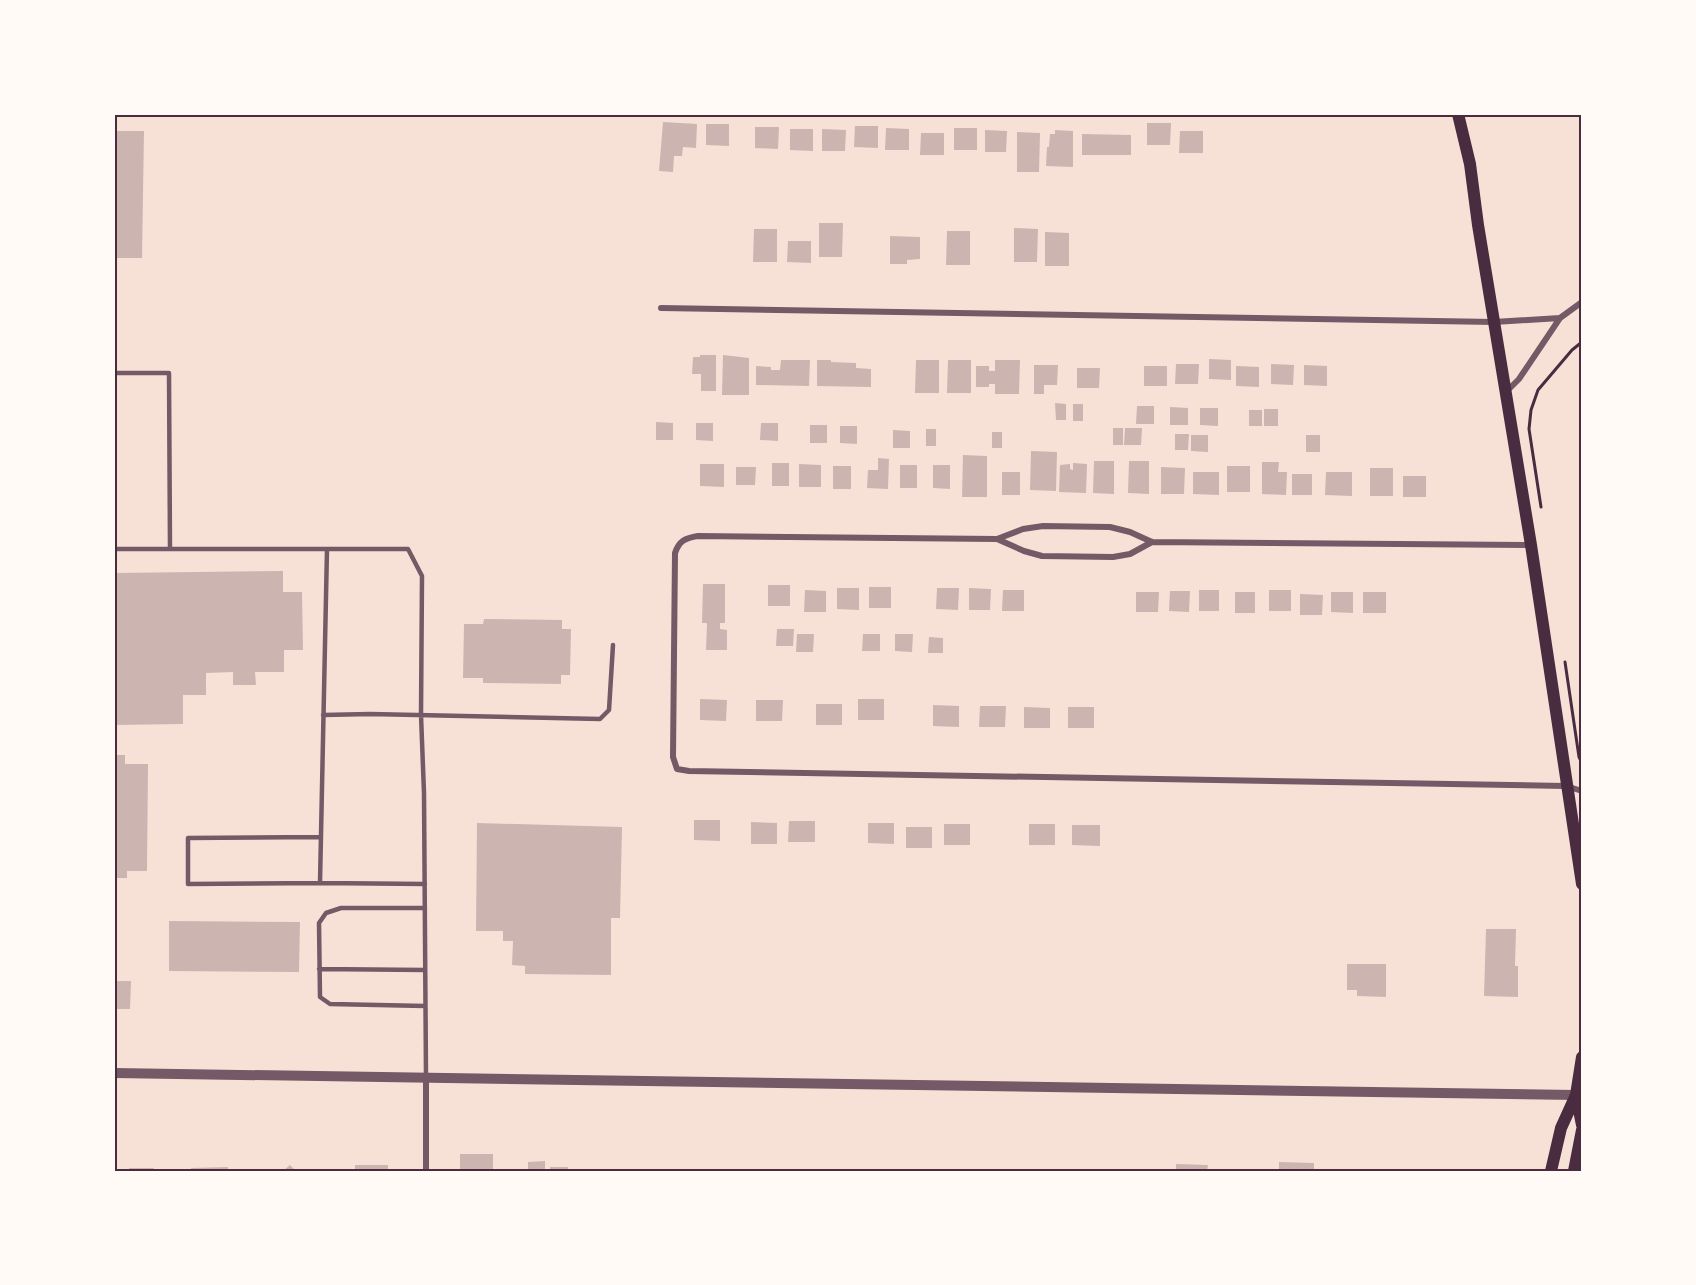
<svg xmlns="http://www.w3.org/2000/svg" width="1696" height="1285" font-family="'Open Sans',sans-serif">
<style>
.building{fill:#ccb4b1}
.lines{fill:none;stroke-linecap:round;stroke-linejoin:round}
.path{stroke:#4a2c40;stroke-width:3}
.service{stroke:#755966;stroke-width:4.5}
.minor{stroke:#755966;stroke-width:6}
.tertiary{stroke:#755966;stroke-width:10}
.secondary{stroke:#4a2c40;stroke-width:12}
.neatline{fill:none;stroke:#4a2c40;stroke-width:2}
</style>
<rect width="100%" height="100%" fill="#f7e1d7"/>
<path class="building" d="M663,122L697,124L696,148L683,147L682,156H674L673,172L659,171Z
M1147,123H1171L1170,145H1147Z
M706,124H729V146L706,145Z
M855,126H878V148L854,147Z
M755,127H779L778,149L755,148Z
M886,128L909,129V150H885Z
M954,128H977V150H954Z
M790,129H813V151L790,150Z
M822,129L846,130L845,151H822Z
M985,130L1007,131L1006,152H985Z
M1055,130L1073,131V167L1046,166L1047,147H1049L1050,134H1055Z
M114,131H144L142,258H114Z
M1180,131H1203V153H1179Z
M1017,132L1040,133L1039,172H1017Z
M921,133H944V155H920Z
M1082,134L1131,135V155H1082Z
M819,223H843L842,257H819Z
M1014,228L1038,229L1037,262H1014Z
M754,229H777V262H753Z
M947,231H970V265H946Z
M1045,232L1069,233V266H1045Z
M890,236L920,237V259L907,260V264H890Z
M788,241H811V263L787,262Z
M700,355H716V391H701V374H692L693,357H700Z
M723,355L749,358V395H722Z
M1209,359L1231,360V380L1209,379Z
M781,360H810L809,386L756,385V366L771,367V370H780Z
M817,360H831V362L856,363V368L871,369V387L817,386Z
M916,360H939V393H915Z
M948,360H971V393H947Z
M995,360H1020L1019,394H995V384H989V387H976V366H989V371H995Z
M1176,364H1199L1198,384H1175Z
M1271,364L1294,365L1293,385L1271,384Z
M1034,365H1058L1057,385H1044V394H1034Z
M1304,365L1327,366V386L1304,385Z
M1144,366H1167V386H1144Z
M1236,366L1259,367V387L1236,386Z
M1077,368H1100L1099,388H1077Z
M1055,403L1066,404V420H1056Z
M1073,404H1083V421H1073Z
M1137,406H1154V424H1136Z
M1170,407L1188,408V425H1170Z
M1200,408H1218V426L1200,425Z
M1264,409H1278V426H1264Z
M1249,410H1262V426H1249Z
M656,422L673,423V440H656Z
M696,423H713V441L696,440Z
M761,423H778V441L760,440Z
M810,425H827V443H810Z
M840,426H857V444L840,443Z
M1113,428H1123V445H1113Z
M1125,428H1142L1141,445H1124Z
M926,429H936V446H926Z
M893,430L910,431V448H893Z
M992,432H1002V448H992Z
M1175,434H1189L1188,450H1175Z
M1191,435H1208V452L1191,451Z
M1306,435H1320V452H1306Z
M1031,451L1057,452L1056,491L1030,490Z
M963,455L987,456V497H962Z
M878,458L889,459L888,489L867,488L868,470H878Z
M1094,461H1114V494L1093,493Z
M1129,461H1149V494L1128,493Z
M1262,462H1279L1278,472H1287L1286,495L1262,494Z
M772,463H789V486H772Z
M1073,463L1087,464L1086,493L1059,492L1060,465L1070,464V469L1073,470Z
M700,464H724V487L700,486Z
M799,464L821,465V487H799Z
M900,465H917V488H900Z
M933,465H950V489L933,488Z
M833,466H851V489H833Z
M1227,466H1250V492H1227Z
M736,467H756L755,485H736Z
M1161,467L1185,468L1184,494H1161Z
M1370,468H1393V496H1370Z
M1002,472H1020V495H1002Z
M1193,472H1219V495L1193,494Z
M1326,472H1352V496L1325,495Z
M1292,474H1312V495H1292Z
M1403,476H1426V497H1403Z
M283,571V592H302L303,650H284V672H255L256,685H233V672L206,673V695H183V724L114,725V573Z
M703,584H725V623H720V629L727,630V650H706L707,623H702Z
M768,585H790V606H768Z
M869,587H891V608H869Z
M837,588H859V610L837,609Z
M937,588H959L958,610L936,609Z
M969,588L991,589L990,610H969Z
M805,590L826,591V612H804Z
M1003,590H1024V611H1002Z
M1199,590H1219V611H1199Z
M1269,590H1291V611H1269Z
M1170,591H1190L1189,612L1169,611Z
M1136,592H1159L1158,612H1136Z
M1235,592H1255V613H1235Z
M1331,592H1353V613L1331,612Z
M1363,592H1386V613H1363Z
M1300,594L1323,595L1322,615H1300Z
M484,619L562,620V629H571L570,675H561V684L483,683V678H463L464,624H483Z
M777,629H794L793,646H776Z
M797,634H814L813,652H796Z
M863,634H880V651H862Z
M895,634H913L912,652L895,651Z
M929,637L943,638V653H928Z
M700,699L727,700L726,721L700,720Z
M858,699H884V720H858Z
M756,700H783L782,721H756Z
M816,704H842V725H816Z
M933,705L959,706V727L933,726Z
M980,706H1006L1005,727H979Z
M1024,707L1050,708V728H1024Z
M1068,707H1094V728H1068Z
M114,755H125V764H148L147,871H127V878H114Z
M694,820H720V841L694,840Z
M789,821H815V842H788Z
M751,822L777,823V844H751Z
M477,823L622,827L620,918H611V975L525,974V966L512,965L513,941H503V931H476Z
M868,823H894V844L868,843Z
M944,824H970V845H944Z
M1029,824H1055V845H1029Z
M1072,825H1100V846L1072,845Z
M906,827H932V848H906Z
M169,921L300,922L299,972L169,971Z
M1486,929H1516L1515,966H1518V997L1484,996Z
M1347,964H1386V997L1357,996V990H1347Z
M114,981H131L130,1009H114Z
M460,1154H493V1171H460Z
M545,1161V1171H528V1162Z
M1279,1162L1314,1163V1171H1279Z
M1176,1164L1208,1165L1207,1171H1176Z
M290,1165L296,1171H283Z
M355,1165H388V1171H355Z
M228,1167V1171H192L191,1168Z
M550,1167H568V1171H550Z
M129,1168H154L153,1171H129Z"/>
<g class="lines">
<path class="path" d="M1541,507L1529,429L1531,410L1538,390L1572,350L1582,342
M1565,662L1579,757L1582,763"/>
<path class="service" d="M114,373H169L170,549
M114,549H408L422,576L421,715L424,793L426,1077
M327,549L320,883L425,884
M323,715L370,714L600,719L609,710L613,645
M320,883L188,884V838L320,837
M319,969L425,970
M425,1006L330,1004L320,997L319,923L326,913L341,908H425"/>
<path class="minor" d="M661,308L1494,322L1560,318L1582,302
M1506,392L1519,379L1560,318
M997,539L1024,551L1042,556L1113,557L1130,554L1152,542
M1530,545L1152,542L1130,532L1110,527L1043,526L1023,529L997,539L698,536C685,538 679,541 675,553L673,757L677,769L689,771L1566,786L1582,791
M426,1078V1171"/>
<path class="tertiary" d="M114,1073L1576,1095"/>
<path class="secondary" d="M1458,114L1470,164L1478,225L1531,545L1582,884
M1576,1095L1582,1125
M1551,1171L1561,1128L1576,1095L1582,1057
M1574,1171L1582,1130"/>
</g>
<rect width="1696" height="1285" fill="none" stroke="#fffaf5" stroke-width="231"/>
<rect x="116" y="116" width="1464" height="1054" class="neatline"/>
</svg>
